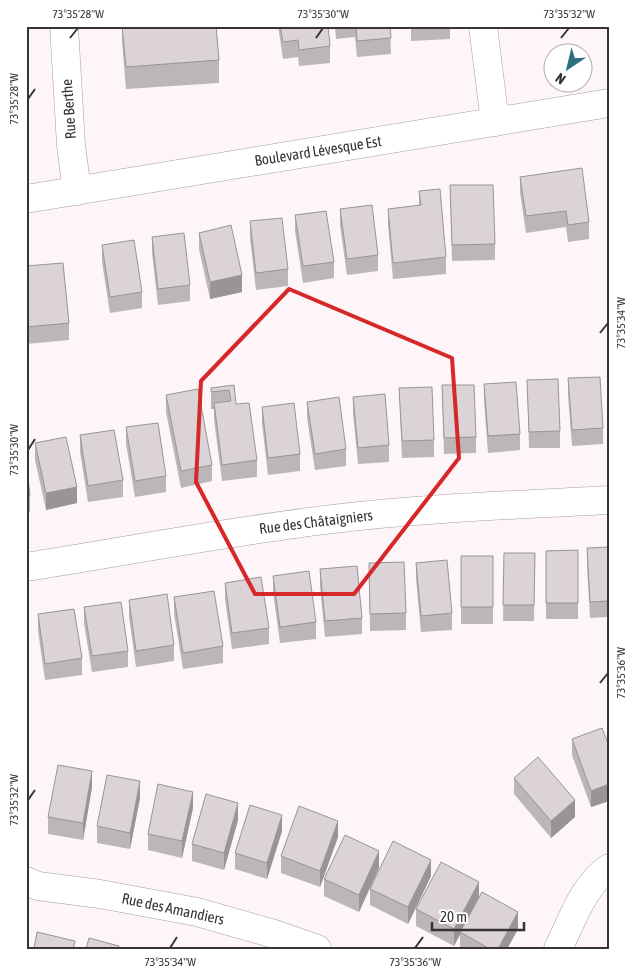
<svg xmlns="http://www.w3.org/2000/svg" width="635" height="975" font-family="'Asap Condensed',sans-serif">
<style>
.lines{fill:none;stroke-linecap:round;stroke-linejoin:round}
.minor-casing{stroke:#a59da1;stroke-width:29}
.minor{stroke:#fff;stroke-width:28}
.wall{fill:#bcb5b9}
.shaded-wall{fill:#999496}
.building{fill:#dbd3d7;stroke:#999496}
.marked{fill:none;stroke:#d62828;stroke-width:4;stroke-linejoin:round}
.ticks{fill:none;stroke:#373436;stroke-width:2}
.labels{text-anchor:middle;stroke-width:4;stroke-linejoin:round;paint-order:stroke}
.street-label{font-size:15px;fill:#373436;stroke:#fff}
.neatline{fill:none;stroke:#373436;stroke-width:2}
.ticks-label{font-size:12px;text-anchor:middle;fill:#373436}
</style>
<rect width="100%" height="100%" fill="#fef5f9"/>
<g class="lines">
<g class="minor-casing">
<path id="minor" d="M64,26L71,145L77,191
M483,26L495,122
M26,199L609,103
M26,567C128,551 230,531 333,519C424,508 517,505 609,500
M26,881L38,886L100,894L197,912L274,934L317,949
M558,949C572,921 582,887 609,868"/>
</g>
<use href="#minor" class="minor"/>
</g>
<path class="wall" d="M122,26H216L219,60V83L126,89L122,41Z
M278,26H328L330,46V63L299,66L298,57L283,59Z
M335,26H390L391,54L357,57L355,37L336,39Z
M411,26H450V39L411,41Z
M520,177L589,222V239L568,242L566,227L526,233L520,193Z
M450,185L495,244V260L452,261Z
M419,191L446,257V274L393,279L388,225V209L419,205Z
M340,209L378,255V271L347,275L340,226Z
M295,215L334,262V278L303,283L295,231Z
M250,221L288,269V286L256,290L250,238Z
M199,233L242,292L210,299L199,249Z
M152,237L190,285V301L158,305L152,253Z
M102,245L142,292V308L110,313L102,262Z
M26,266L69,323V340L26,344Z
M568,378L603,428V444L572,446L568,395Z
M527,380L560,431V448H529Z
M484,384L520,434V450L488,453L484,401Z
M234,385L236,404L257,460V477L222,481L214,420V409H211V388Z
M442,385L476,437V453L444,454Z
M399,388L434,440V457L402,458Z
M166,395L212,465V481L181,488L166,412Z
M353,397L389,445V462L358,464L353,413Z
M307,402L346,449V466L315,470L307,418Z
M262,407L300,454V471L268,475L262,424Z
M126,427L166,476V492L135,497L126,444Z
M80,435L123,480V497L88,502L80,452Z
M35,443L77,503L46,510L35,460Z
M26,462L30,495V512H26Z
M609,547V617L590,618L587,565V548Z
M578,550V619H546V551Z
M504,553H535L534,621H503Z
M461,556H493V624H461Z
M369,563L406,613V630L370,631Z
M416,563L452,613V630L421,632L416,579Z
M320,569L362,618V634L325,637L320,586Z
M273,576L316,622V639L280,643L273,592Z
M225,583L269,628V644L232,649L225,599Z
M174,597L223,646V663L183,669L174,614Z
M129,600L174,645V661L136,667L129,617Z
M84,607L128,651V667L92,672L84,624Z
M38,614L82,658V675L45,680L38,631Z
M572,739L609,746V801L591,807L572,755Z
M514,778L575,817L551,838L514,794Z
M92,787L83,840L48,834V817Z
M140,798L130,849L97,843V826Z
M193,808L182,858L148,850V834Z
M238,820L224,870L192,861V844Z
M282,831L267,879L235,869V853Z
M338,837L320,887L281,873V856Z
M379,868L359,912L324,896V879Z
M431,876L408,924L370,905V889Z
M479,898L518,929L507,949H460V934L454,946L416,926V909Z"/>
<path class="shaded-wall" d="M242,275V292L210,299V282Z
M77,487V503L46,510V493Z
M92,771V787L83,840V823Z
M140,781V798L130,849V833Z
M609,784V801L591,807V791Z
M193,792V808L182,858V841Z
M575,800V817L551,838V821Z
M238,803V820L224,870V853Z
M282,815V831L267,879V863Z
M338,821V837L320,887V871Z
M379,851V868L359,912V895Z
M431,860V876L408,924V907Z
M479,882V898L454,946V929Z
M518,912V929L507,949H498Z"/>
<path class="building" d="M122,26H216L219,60L126,67Z
M280,26H328L330,46L299,50L298,40L283,42Z
M356,26H390L391,38L357,41Z
M582,168L589,222L568,225L566,211L526,216L520,177Z
M450,185H493L495,244L452,245Z
M440,189L446,257L393,263L388,209L421,205L419,191Z
M372,205L378,255L347,259L340,209Z
M326,211L334,262L303,266L295,215Z
M282,218L288,269L256,273L250,221Z
M231,225L242,275L210,282L199,233Z
M184,233L190,285L158,289L152,237Z
M134,240L142,292L110,297L102,245Z
M63,263L69,323L26,327V266Z
M600,377L603,428L572,430L568,378Z
M558,379L560,431L529,432L527,380Z
M516,382L520,434L488,436L484,384Z
M234,385L236,404L249,403L257,460L222,465L214,403L231,401L229,390L211,392V388Z
M442,385H474L476,437L444,438Z
M432,387L434,440L402,441L399,388Z
M198,389L212,465L181,471L166,395Z
M385,394L389,445L358,448L353,397Z
M339,397L346,449L315,454L307,402Z
M294,403L300,454L268,458L262,407Z
M158,423L166,476L135,481L126,427Z
M114,430L123,480L88,486L80,435Z
M66,437L77,487L46,493L35,443Z
M26,462L30,495L26,496Z
M609,547V601L590,602L587,548Z
M578,550V603H546V551Z
M504,553H535L534,605H503Z
M461,556H493V607H461Z
M447,560L452,613L421,616L416,563Z
M404,562L406,613L370,614L369,563Z
M357,566L362,618L325,621L320,569Z
M309,571L316,622L280,627L273,576Z
M261,577L269,628L232,633L225,583Z
M214,591L223,646L183,653L174,597Z
M167,594L174,645L136,651L129,600Z
M121,602L128,651L92,656L84,607Z
M74,609L82,658L45,664L38,614Z
M602,728L609,746V784L591,791L572,739Z
M538,757L575,800L551,821L514,778Z
M58,765L92,771L83,823L48,817Z
M107,775L140,781L130,833L97,826Z
M158,784L193,792L182,841L148,834Z
M206,794L238,803L224,853L192,844Z
M250,805L282,815L267,863L235,853Z
M299,806L338,821L320,871L281,856Z
M345,835L379,851L359,895L324,879Z
M393,841L431,860L408,907L370,889Z
M441,862L479,882L454,929L416,909Z
M482,892L518,912L498,949H490L460,932Z
M37,932L75,941L73,949H34Z
M89,938L119,946L118,949H86Z"/>
<path class="marked" d="M289,289L452,358L459,458L354,594H255L196,482L201,381Z"/>
<path class="ticks" d="M70,38L78,28M316,38L323,28M561,38L569,28M28,99L35,89M600,333L608,323M28,450L35,439M600,683L608,673M28,800L35,790M170,948L177,937M415,948L423,937"/>
<g class="labels">
<g class="street-label">
<text transform="translate(69 109) rotate(-94)" y="5">Rue Berthe</text>
<text transform="translate(318 151) rotate(-9)" y="5">Boulevard Lévesque Est</text>
<text transform="translate(316 522) rotate(-7)" y="5">Rue des Châtaigniers</text>
<text transform="translate(173 909) rotate(12)" y="5">Rue des Amandiers</text>
</g>
</g>
<rect width="635" height="975" fill="none" stroke="#ffffff" stroke-width="55"/>
<g transform="translate(568 68) rotate(215)"><circle r="24" fill="#ffffff" stroke="#afaeaf"/>
<path d="M0-4L9 19L0 12L-9 19Z" fill="#2c7180"/>
<text y="-8" font-size="14" font-weight="bold" text-anchor="middle" fill="#373436">N</text>
</g>
<path d="M432 922v8h92v-8" fill="none" stroke="#373436" stroke-width="2.5"/>
<text x="440" y="922" font-size="15" fill="#373436" stroke="#ffffff" stroke-width="4" paint-order="stroke">20 m</text>
<rect x="28" y="28" width="580" height="920" class="neatline"/>
<g class="ticks-label">
<text x="78" y="18">73°35'28"W</text>
<text x="323" y="18">73°35'30"W</text>
<text x="569" y="18">73°35'32"W</text>
<text transform="translate(14 99) rotate(-90)" y="4">73°35'28"W</text>
<text transform="translate(621 323) rotate(-90)" y="4">73°35'34"W</text>
<text transform="translate(14 450) rotate(-90)" y="4">73°35'30"W</text>
<text transform="translate(621 673) rotate(-90)" y="4">73°35'36"W</text>
<text transform="translate(14 800) rotate(-90)" y="4">73°35'32"W</text>
<text x="170" y="966">73°35'34"W</text>
<text x="415" y="966">73°35'36"W</text>
</g>
</svg>
